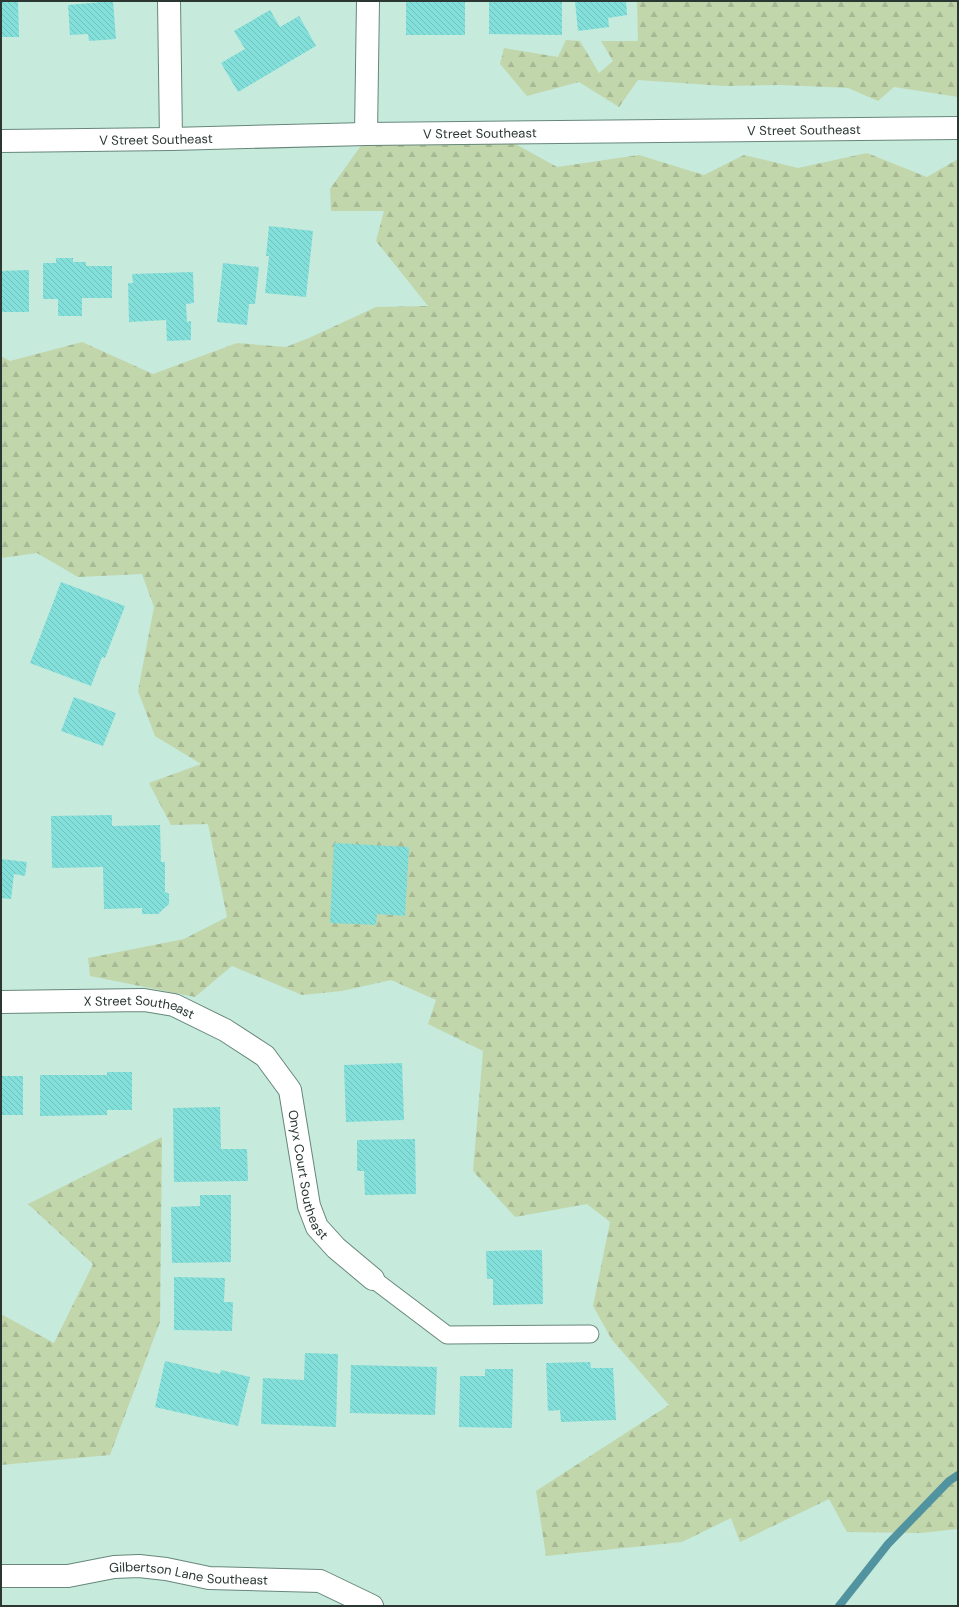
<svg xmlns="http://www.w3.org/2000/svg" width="959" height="1607" font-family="'DM Sans',sans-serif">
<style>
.forest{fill:url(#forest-firs)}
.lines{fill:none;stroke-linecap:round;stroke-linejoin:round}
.stream{stroke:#51939e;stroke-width:8}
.building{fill:url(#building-back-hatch)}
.lane-casing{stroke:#67877b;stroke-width:19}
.street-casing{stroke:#67877b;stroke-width:24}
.lane{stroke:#fff;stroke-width:17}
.street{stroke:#fff;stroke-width:22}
.labels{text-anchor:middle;stroke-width:3.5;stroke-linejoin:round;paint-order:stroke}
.street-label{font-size:13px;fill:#2a3732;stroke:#fff}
</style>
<defs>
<pattern id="forest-firs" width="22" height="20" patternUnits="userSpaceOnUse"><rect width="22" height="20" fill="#c2d6ac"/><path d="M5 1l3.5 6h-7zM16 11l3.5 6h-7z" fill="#a7b894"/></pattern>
<pattern id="building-back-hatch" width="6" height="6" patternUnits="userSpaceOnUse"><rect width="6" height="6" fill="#83dfda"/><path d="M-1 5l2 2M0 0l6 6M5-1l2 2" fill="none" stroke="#71c0bc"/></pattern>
</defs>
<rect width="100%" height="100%" fill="#c6eadc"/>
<path class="forest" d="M637,1H958V97L894,87L878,101L848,88L781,85L724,86L638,80L619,107L579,82L527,96L500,64L504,48L558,57L566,40L580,41L599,73L613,61L601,41H638Z
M365,140L512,142L557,167L639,155L704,175L744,155L798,168L867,153L927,177L958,159V1529L921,1533L847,1532L829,1499L740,1542L731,1518L682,1542L546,1556L536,1491L669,1405L612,1340L593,1306L610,1222L587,1204L515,1217L473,1171L483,1051L428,1024L436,1000L391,980L342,991L302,995L232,966L195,997L90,976L88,958L184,939L227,917L208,824L171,825L149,783L201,764L155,736L138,691L154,607L142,574L78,577L37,553L1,558V356L10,361L82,342L153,374L237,343L286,347L309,338L376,307L428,306L376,241L384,211H331L330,189Z
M162,1137L160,1322L110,1455L1,1465V1314L54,1343L93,1264L28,1204Z"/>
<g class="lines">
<path class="stream" d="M839,1606L888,1544L949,1481L958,1475"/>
</g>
<path class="building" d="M113,1L116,39L89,41L88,34L70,35L68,5Z
M406,1H465V35H406Z
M489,1H562V35L489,34Z
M575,1H626L627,15L608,18L609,27L578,31Z
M1,2H18L19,37H1Z
M270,10L280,27L299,16L316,46L238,92L221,63L245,49L234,31Z
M269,226L313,231L306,297L265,293L269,256H266Z
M56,258H73V262H86V266H112V298H82V316H58V299H43V263H56Z
M223,263L259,267L255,304H249L247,325L217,322Z
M29,270V312H1V271Z
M193,272L194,303L186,304L187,322L191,321V340L167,341L166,320L129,322L128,283H133L132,274Z
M61,582L125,606L105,658L102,657L91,686L30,663Z
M74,697L116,713L103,746L61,731Z
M112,815V826L160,825L161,862H165V892L169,894V904L158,914H142V908L104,909L103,867L52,868L51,816Z
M334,843L409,847L405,916L377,914L376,925L330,923Z
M1,859L27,862L25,876L14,874L11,899L1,898Z
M402,1063L404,1120L346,1122L344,1065Z
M107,1072H132V1110H107V1115L40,1116V1075H107Z
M1,1076H23V1115H1Z
M220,1107L221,1149H247L248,1181L174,1182L173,1108Z
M415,1139L416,1194L365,1195L364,1171H357V1140Z
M200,1195H231V1262L172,1263L171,1207L200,1206Z
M542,1250L543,1304L493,1305V1279H487L486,1251Z
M174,1277L225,1278L224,1302H233L232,1331L174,1330Z
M305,1353L338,1354L336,1427L261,1424L263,1378L304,1380Z
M165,1361L220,1374L221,1370L250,1377L238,1426L155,1407Z
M590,1362L591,1368H613L616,1420L561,1422L560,1410L548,1411L546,1363Z
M351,1365L437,1367L435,1415L350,1413Z
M485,1369H513L512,1428L459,1427L460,1376H485Z"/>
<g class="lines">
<g class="lane-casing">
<path id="lane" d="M373,1279L447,1335L590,1334"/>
</g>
<g class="street-casing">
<g id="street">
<path d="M169,1L171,139"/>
<path d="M366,134L368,1"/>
<path id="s1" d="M1,141L171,139L366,134L958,128"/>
<path id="s2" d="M1,1002L144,1000L174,1005L225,1030L265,1056L290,1090L309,1206L317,1227L336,1248L373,1279"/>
<path id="s3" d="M1,1576H68L114,1567L139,1566L166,1569L209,1578L320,1581L372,1606"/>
</g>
</g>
<use href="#lane" class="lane"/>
<use href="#street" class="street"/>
</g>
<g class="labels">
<g class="street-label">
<text dy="5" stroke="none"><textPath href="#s1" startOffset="803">V Street Southeast</textPath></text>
<text dy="5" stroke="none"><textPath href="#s1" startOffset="479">V Street Southeast</textPath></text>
<text dy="5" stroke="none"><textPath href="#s1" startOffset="155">V Street Southeast</textPath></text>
<text dy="5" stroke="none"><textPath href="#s2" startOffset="139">X Street Southeast</textPath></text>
<text dy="5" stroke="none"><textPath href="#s2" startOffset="407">Onyx Court Southeast</textPath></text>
<text dy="5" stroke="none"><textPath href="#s3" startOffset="189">Gilbertson Lane Southeast</textPath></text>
</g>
</g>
<rect width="959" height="1607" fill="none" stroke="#2a3732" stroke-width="4"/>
</svg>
